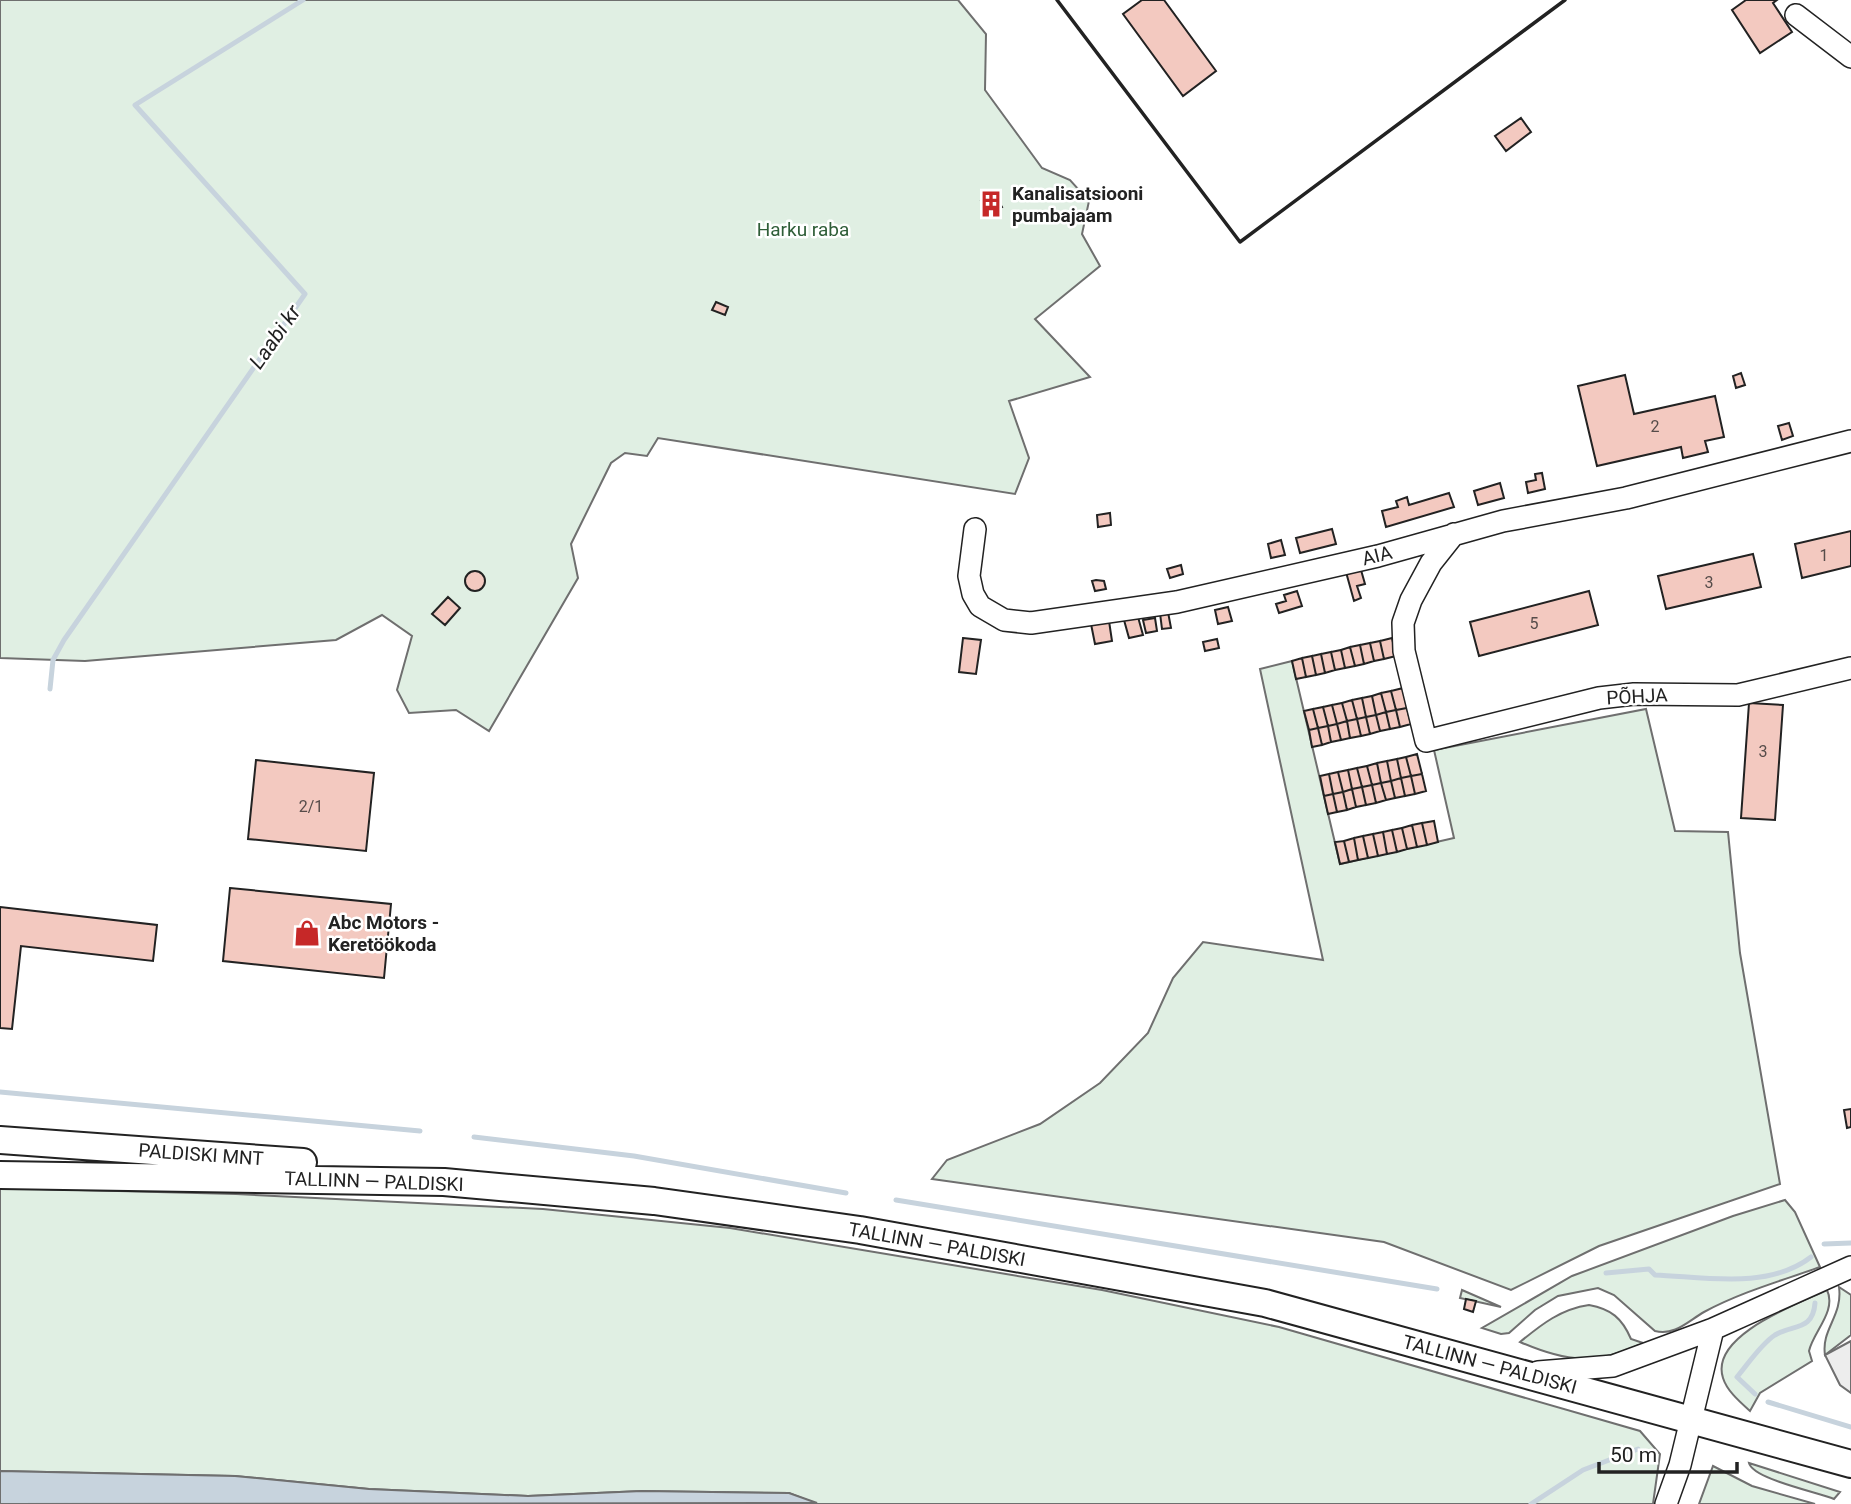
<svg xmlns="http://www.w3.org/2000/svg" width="1851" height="1504" font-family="Roboto,sans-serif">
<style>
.green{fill:#e0efe3;stroke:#6f6f6f;stroke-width:2}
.parking{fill:#ededed;stroke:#6f6f6f;stroke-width:2}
.water{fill:#c7d3dd;stroke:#6f6f6f;stroke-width:2}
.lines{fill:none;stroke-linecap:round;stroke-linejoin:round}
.stream{stroke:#c7d3dd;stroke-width:5}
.building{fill:#f3c9c0;stroke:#222;stroke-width:2}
.minor-casing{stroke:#222;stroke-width:24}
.major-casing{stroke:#222;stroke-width:30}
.minor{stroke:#fff;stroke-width:21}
.major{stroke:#fff;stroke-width:26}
.wall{stroke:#222;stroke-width:3.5}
.labels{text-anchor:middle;stroke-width:5;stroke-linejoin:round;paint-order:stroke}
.number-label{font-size:16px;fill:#564c4a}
.poi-label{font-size:19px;font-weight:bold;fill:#222;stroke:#fff;text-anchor:start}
.park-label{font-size:19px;fill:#2f5e38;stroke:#fff}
.street-label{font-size:19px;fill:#222;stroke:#fff}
.water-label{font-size:21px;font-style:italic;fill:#222;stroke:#fff}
</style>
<rect width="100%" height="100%" fill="#fff"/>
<path class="green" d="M0,0H958L986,34L985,90L1042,168L1070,180L1089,201L1082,234L1100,266L1035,319L1090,377L1009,401L1029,458L1015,494L658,438L647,456L625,453L611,463L571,544L578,578L489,731L456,710L409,713L397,690L412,636L382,615L336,640L85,661L0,658Z
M1292,661L1340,864L1454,838L1434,750L1646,709L1675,831L1728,832L1740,953L1780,1184L1599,1246L1511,1290L1384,1242L932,1179L947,1160L1040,1124L1100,1083L1148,1033L1173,978L1203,942L1323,960L1260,669Z
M0,1188L236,1194L543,1209L730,1228L1102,1290L1279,1327L1640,1431L1660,1454L1653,1504H817L789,1493L642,1491L528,1496L369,1489L235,1476L0,1471Z
M1785,1200L1795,1212L1820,1267C1781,1281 1741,1292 1704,1312C1688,1321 1675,1336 1655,1331L1614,1295L1598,1288L1558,1296L1535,1310L1509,1333L1501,1334L1482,1328L1572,1276L1733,1216Z
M1839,1287L1851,1295V1335L1825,1355C1821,1329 1843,1316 1839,1287Z
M1462,1290L1501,1307L1460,1298Z
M1827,1290C1837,1311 1813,1332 1809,1351L1812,1361L1760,1393L1750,1411C1740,1402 1727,1391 1723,1378C1709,1335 1800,1303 1827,1290Z
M1589,1305C1611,1309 1622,1318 1631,1339L1643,1343C1596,1366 1566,1362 1520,1342C1542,1324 1561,1309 1589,1305Z
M1749,1463L1840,1492L1834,1499C1817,1492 1753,1479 1749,1463Z
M1713,1466L1752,1486L1815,1504H1699Z"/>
<path class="parking" d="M1851,1341V1393L1840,1385L1825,1355Z"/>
<path class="water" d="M0,1471L235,1476L369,1489L528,1496L642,1491L789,1493L817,1503L0,1504Z"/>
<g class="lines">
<path class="stream" d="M50,689L53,660L64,640L305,294L135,105L303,0
M0,1092L420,1131
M474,1137L634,1156L846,1193
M896,1200L1437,1289
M1824,1244L1851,1243
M1606,1273L1649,1269L1655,1275C1705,1277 1768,1290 1811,1257
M1755,1394L1737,1377C1748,1364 1761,1344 1775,1335C1793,1324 1813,1331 1815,1303
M1768,1402L1851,1427
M1531,1504L1583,1470L1638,1449"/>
</g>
<path class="building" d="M1142,0H1164L1216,71L1183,96L1123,14Z
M1746,0H1777L1773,3L1792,32L1760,53L1732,10Z
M1521,118L1531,132L1506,151L1495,136Z
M994,193L1002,207L988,214L981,201Z
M716,302L728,307L725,315L712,310Z
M1741,373L1745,385L1736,388L1733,376Z
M1625,375L1634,414L1715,396L1724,437L1705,441L1708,452L1683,458L1681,447L1597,466L1578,386Z
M1789,423L1793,436L1782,440L1778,426Z
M1542,473L1545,489L1528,493L1526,482L1536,480L1535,474Z
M1500,483L1504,498L1478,505L1474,491Z
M1449,493L1454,507L1386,527L1382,511L1398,507L1396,501L1407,497L1409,505Z
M1110,513L1111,525L1098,527L1097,515Z
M1332,529L1336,544L1300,553L1296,538Z
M1851,531V566L1802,578L1795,544Z
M1281,540L1285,555L1271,558L1268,544Z
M1753,554L1761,587L1666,609L1658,576Z
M1181,565L1183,574L1170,578L1167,569Z
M1361,570L1365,584L1357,586L1361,598L1354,601L1346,572Z
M465 581a10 10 0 1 1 20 0a10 10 0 1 1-20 0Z
M1096,580L1104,581L1106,589L1095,591L1092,581Z
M1297,591L1302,606L1279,613L1276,604L1286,601L1284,595Z
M1589,591L1598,625L1479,656L1470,622Z
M448,597L460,608L445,625L432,614Z
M1228,607L1232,621L1218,624L1215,610Z
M1168,612L1171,628L1162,629L1160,613Z
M1138,617L1143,635L1129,638L1124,620Z
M1155,618L1157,631L1146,633L1143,620Z
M1109,621L1112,641L1095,644L1091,624Z
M963,638L981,640L976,674L959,672Z
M1392,638L1396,656L1384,659L1380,641Z
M1217,639L1219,648L1205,651L1203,642Z
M1380,641L1384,659L1374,661L1370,643Z
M1370,643L1374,661L1364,664L1360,645Z
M1360,645L1364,664L1355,666L1350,647Z
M1350,647L1355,666L1345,668L1341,650Z
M1341,650L1345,668L1335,670L1331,652Z
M1331,652L1335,670L1325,673L1321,654Z
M1321,654L1325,673L1316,675L1312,656Z
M1312,656L1316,675L1306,677L1302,658Z
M1302,658L1306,677L1296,679L1292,661Z
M1403,688L1407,708L1396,710L1391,691Z
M1391,691L1396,710L1386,712L1381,693Z
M1381,693L1386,712L1376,715L1372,696Z
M1372,696L1376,715L1366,717L1362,698Z
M1362,698L1366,717L1357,719L1352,700Z
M1352,700L1357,719L1347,721L1342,703Z
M1342,703L1347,721L1337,724L1332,705Z
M1749,703L1783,705L1775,820L1741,818Z
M1332,705L1337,724L1328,726L1323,707Z
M1323,707L1328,726L1318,728L1313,709Z
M1407,708L1411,724L1400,727L1396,710Z
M1313,709L1318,728L1309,730L1304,711Z
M1396,710L1400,727L1390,729L1386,712Z
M1386,712L1390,729L1380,731L1376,715Z
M1376,715L1380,731L1370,734L1366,717Z
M1366,717L1370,734L1361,736L1357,719Z
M1357,719L1361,736L1350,738L1347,721Z
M1347,721L1350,738L1341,740L1337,724Z
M1337,724L1341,740L1331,742L1328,726Z
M1328,726L1331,742L1322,745L1318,728Z
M1318,728L1322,745L1312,747L1309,730Z
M1417,754L1422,774L1411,776L1406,757Z
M1406,757L1411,776L1401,778L1397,759Z
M1397,759L1401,778L1391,781L1387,761Z
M256,760L374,773L366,851L248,839Z
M1387,761L1391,781L1381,783L1377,763Z
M1377,763L1381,783L1372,785L1367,766Z
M1367,766L1372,785L1362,787L1357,768Z
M1357,768L1362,787L1352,789L1348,770Z
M1348,770L1352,789L1343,792L1338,772Z
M1338,772L1343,792L1333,794L1329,774Z
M1329,774L1333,794L1324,796L1320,776Z
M1422,774L1426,791L1415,794L1411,776Z
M1411,776L1415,794L1405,796L1401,778Z
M1401,778L1405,796L1395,798L1391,781Z
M1391,781L1395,798L1386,800L1381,783Z
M1381,783L1386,800L1376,803L1372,785Z
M1372,785L1376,803L1366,805L1362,787Z
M1362,787L1366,805L1356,807L1352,789Z
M1352,789L1356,807L1347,810L1343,792Z
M1343,792L1347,810L1337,812L1333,794Z
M1333,794L1337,812L1328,814L1324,796Z
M1434,821L1438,842L1427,845L1422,823Z
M1422,823L1427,845L1417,847L1412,825Z
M1412,825L1417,847L1407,849L1402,828Z
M1402,828L1407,849L1397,852L1392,830Z
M1392,830L1397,852L1387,854L1383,832Z
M1383,832L1387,854L1378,856L1373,834Z
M1373,834L1378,856L1368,858L1363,836Z
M1363,836L1368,858L1358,860L1354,838Z
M1354,838L1358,860L1349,862L1344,841Z
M1344,841L1349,862L1340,864L1335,842Z
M230,888L391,904L384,978L223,961Z
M0,907L157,925L153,961L21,946L12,1029L0,1028Z
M1851,1109V1127L1847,1128L1844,1110Z
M1466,1299L1476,1301L1473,1312L1464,1309Z"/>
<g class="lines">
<g class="minor-casing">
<path id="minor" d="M1796,15L1851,57
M975,529L969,576L973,594L980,606L1004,620L1031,623L1177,602L1378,556L1503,521L1626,498L1851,441
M1454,534L1431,563L1411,600L1403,623L1404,651L1426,741L1599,698L1634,694L1738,695L1851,668
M1538,1372L1613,1366L1713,1329L1851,1267
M1666,1504L1680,1465L1713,1329"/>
</g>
<g class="major-casing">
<path id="major" d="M0,1140L303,1162
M0,1175L444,1182L654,1201L860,1230L1265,1303L1851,1464"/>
</g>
<use href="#minor" class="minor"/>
<use href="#major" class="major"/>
<path class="wall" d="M1057,0L1240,242L1565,0"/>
</g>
<defs>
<g id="building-bare" transform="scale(2.1)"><path d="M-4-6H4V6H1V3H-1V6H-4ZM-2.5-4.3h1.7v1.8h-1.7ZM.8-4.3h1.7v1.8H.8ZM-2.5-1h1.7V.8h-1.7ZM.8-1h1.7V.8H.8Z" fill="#c62828" stroke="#fff" stroke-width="2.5" paint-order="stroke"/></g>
<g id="shop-bare" transform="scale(2.1)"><path d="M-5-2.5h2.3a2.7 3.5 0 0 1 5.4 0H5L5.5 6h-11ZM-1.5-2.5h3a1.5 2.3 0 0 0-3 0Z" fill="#c62828" stroke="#fff" stroke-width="2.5" paint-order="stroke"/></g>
</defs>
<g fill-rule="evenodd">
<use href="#building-bare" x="991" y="204"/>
<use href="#shop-bare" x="307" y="933"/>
</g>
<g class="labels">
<g class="number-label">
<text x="1655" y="432">2</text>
<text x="1824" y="561">1</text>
<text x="1709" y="588">3</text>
<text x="1534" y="629">5</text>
<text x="1763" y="757">3</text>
<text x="311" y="812">2/1</text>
</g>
<g class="poi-label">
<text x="1012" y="200">Kanalisatsiooni<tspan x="1012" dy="22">pumbajaam</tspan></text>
<text x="328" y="929">Abc Motors -<tspan x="328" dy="22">Keretöökoda</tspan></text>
</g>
<g class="park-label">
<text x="803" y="236">Harku raba</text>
</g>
<g class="street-label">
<text transform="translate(1377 555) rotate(-14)" y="7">AIA</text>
<text transform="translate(1637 696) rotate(-3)" y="7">PÕHJA</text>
<text transform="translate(201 1154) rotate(4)" y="7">PALDISKI MNT</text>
<text transform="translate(374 1181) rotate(2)" y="7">TALLINN — PALDISKI</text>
<text transform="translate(937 1244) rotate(10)" y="7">TALLINN — PALDISKI</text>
<text transform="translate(1490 1364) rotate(15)" y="7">TALLINN — PALDISKI</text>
</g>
<g class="water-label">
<text transform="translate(275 337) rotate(-55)" y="7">Laabi kr</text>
</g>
</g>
<path d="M1599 1462v10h138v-10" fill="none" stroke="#222222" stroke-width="3.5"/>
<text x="1610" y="1462" font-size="21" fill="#222222" stroke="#ffffff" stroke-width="5" paint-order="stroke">50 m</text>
</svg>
